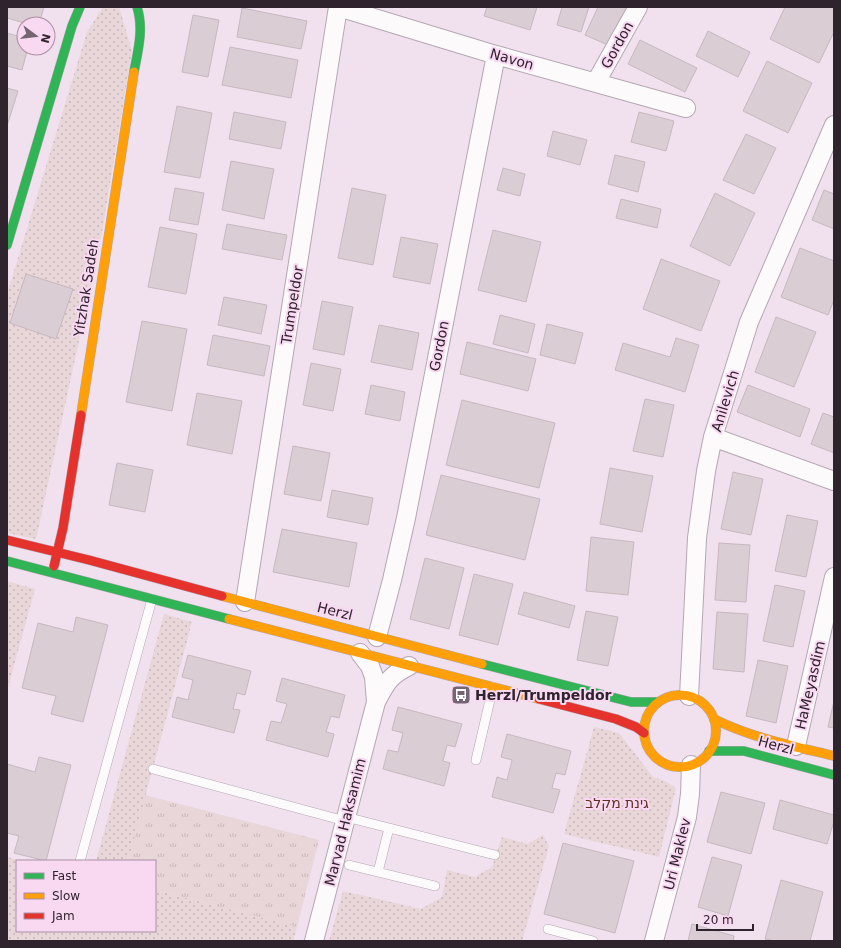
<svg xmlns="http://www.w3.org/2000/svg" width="841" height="948" font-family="'DejaVu Sans','Noto Sans Hebrew',sans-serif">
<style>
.grass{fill:url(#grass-tufts)}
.park{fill:url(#park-dots)}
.building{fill:#dbcdd4;stroke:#c7b8c0}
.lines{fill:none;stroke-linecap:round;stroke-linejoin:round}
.lane-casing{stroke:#b4a7b2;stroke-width:10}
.street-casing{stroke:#b4a7b2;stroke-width:20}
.fast-casing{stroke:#b4a7b2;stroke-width:10}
.slow-casing{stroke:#b4a7b2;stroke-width:10}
.jam-casing{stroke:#b4a7b2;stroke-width:10}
.lane{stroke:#fdfafc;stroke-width:9}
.street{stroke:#fdfafc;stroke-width:18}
.fast{stroke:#30b455;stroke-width:9}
.slow{stroke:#ff9f0a;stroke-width:9}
.jam{stroke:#e5322d;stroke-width:9}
.labels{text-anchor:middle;stroke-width:4;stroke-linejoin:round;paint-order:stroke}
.street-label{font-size:14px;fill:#2f232d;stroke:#f9d8f2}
.poi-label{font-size:14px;font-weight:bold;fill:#2f232d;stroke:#f9d8f2;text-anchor:start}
.park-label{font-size:14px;fill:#5c2f1f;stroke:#f9d8f2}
</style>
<defs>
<pattern id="grass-tufts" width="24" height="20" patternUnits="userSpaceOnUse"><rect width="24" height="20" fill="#e9d6d8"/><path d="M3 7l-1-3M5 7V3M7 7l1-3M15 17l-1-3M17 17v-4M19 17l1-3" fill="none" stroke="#c8b7ba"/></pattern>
<pattern id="park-dots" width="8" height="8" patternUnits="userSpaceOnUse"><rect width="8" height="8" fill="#e9d6d8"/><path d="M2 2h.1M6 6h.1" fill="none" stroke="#c8b7ba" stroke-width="1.8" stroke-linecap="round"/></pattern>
</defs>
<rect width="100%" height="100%" fill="#f1e0ee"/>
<path class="grass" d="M145,795L319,840L297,927L155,890V861H128Z"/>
<path class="park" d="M103,7H119L132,51L100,244L36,539L7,533V294L87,32Z
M7,581L35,589L7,691Z
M164,614L192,622L128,861H96Z
M594,727L619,733L653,777L665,781L676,788L659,857L564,834Z
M543,835L549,846L522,941H329L343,891L421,909L442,897L447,870L475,877L492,867L502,837L528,844Z
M7,857L21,861H17V931H155V890L297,927L293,941H7Z"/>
<path class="building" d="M7,7H44L39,24H28L7,18Z
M487,7H537L530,30L484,16Z
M562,7H589L581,32L557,25Z
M598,7H628L610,46L585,35Z
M785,7H834V32L819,63L770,39Z
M242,8L307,21L301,49L237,37Z
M193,15L219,20L208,77L182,72Z
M708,31L750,52L738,77L696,56Z
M7,33L24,38V48H28L22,70L7,66Z
M640,40L697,68L685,92L628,64Z
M230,47L298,60L291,98L222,85Z
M767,61L812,83L788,133L743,111Z
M7,88L18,91L7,126Z
M177,106L212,113L200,178L164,172Z
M234,112L286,122L281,149L229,139Z
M639,112L674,121L666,151L631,142Z
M553,131L587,140L580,165L547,156Z
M746,134L776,148L754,194L723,180Z
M615,155L645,162L638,192L608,184Z
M231,161L274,169L264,219L222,210Z
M503,168L525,174L520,196L497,190Z
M175,188L204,193L198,225L169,220Z
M352,188L386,195L373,265L338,258Z
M824,190L834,194V229L812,220Z
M715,193L755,213L730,266L690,246Z
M621,199L661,209L657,228L616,218Z
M227,224L287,235L282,260L222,249Z
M160,227L197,234L186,294L148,287Z
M493,230L541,242L526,302L478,290Z
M401,237L438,244L430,284L393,277Z
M800,248L834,261V300L828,315L781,297Z
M661,259L720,281L701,331L643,309Z
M26,274L73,289L56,339L10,323Z
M224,297L267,305L261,334L218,325Z
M322,301L353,307L344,355L313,349Z
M500,315L535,324L528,353L493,344Z
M776,317L816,332L794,387L755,372Z
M142,321L187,329L172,411L126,402Z
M547,324L583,333L575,364L540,355Z
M379,325L419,333L412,370L371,362Z
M213,335L270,346L264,376L207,365Z
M676,338L699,345L685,392L615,370L623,343L670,357Z
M467,342L536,359L528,391L460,374Z
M311,363L341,369L333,411L303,405Z
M371,385L405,392L400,421L365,414Z
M748,385L810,409L800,437L737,412Z
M197,393L242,401L232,454L187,445Z
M645,399L674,405L663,457L633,451Z
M462,400L555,423L539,488L446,465Z
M823,413L834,417V453L811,444Z
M293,446L330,453L321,501L284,494Z
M117,463L153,470L145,512L109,505Z
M610,468L653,476L642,532L600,524Z
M733,472L763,479L751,535L721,529Z
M441,475L540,499L525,560L426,535Z
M332,490L373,498L368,525L327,517Z
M787,515L818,521L806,577L775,571Z
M282,529L357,543L349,587L273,572Z
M591,537L634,542L628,595L586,591Z
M719,543L750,545L746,602L715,600Z
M425,558L464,568L449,629L410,619Z
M474,574L513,584L498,645L459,635Z
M775,585L805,591L793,647L763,641Z
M524,592L575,606L569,628L518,614Z
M586,611L618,617L608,666L577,660Z
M717,612L748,614L744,672L713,669Z
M76,617L108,625L83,722L51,714L56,696L22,688L38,623L73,632Z
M188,655L251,671L245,695L237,693L233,709L240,710L234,733L172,717L177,697L188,700L193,680L182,677Z
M758,660L788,666L776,723L746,716Z
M282,678L345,695L339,718L331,716L326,732L334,734L328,757L266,740L271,721L281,723L287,704L276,701Z
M834,701V728L828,727Z
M398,707L462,724L455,747L447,745L443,761L450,763L444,786L383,769L388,750L398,752L403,733L392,730Z
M507,734L571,751L565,775L556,773L552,788L560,790L553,813L492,797L497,777L507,780L512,760L501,757Z
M39,757L71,765L46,861L14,853L19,836L7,833V764L35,772Z
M721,792L765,803L751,854L707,842Z
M780,800L834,815V821L827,844L773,829Z
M563,843L634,861L615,933L544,914Z
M712,857L742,865L728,916L698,907Z
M781,880L823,892L810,941H774L765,939Z
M692,924L734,936L733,941H688Z"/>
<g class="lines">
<g class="lane-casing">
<path id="lane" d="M476,760L493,687
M153,769L345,821
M346,817L495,855
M80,861L152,599
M349,865L435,886
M378,872L389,828
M548,929L593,941"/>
</g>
<g class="street-casing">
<path id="street" d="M338,7L496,55L686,108
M596,82L638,7
M713,437L834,481
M245,602L338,7
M377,637L392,580L406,518L496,55
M360,653L370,666L374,677L376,702
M689,696L697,538L706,471L713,437L749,322L834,125
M796,746L834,577
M314,941L376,702C386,683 389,676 409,666
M654,941L687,817L690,794L691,765"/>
</g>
<g class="fast-casing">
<path id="fast" d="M134,72C138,50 144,29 137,7
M7,245L72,26L80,7
M7,561L229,619
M482,664L631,702H657
M709,751H744L834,775"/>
</g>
<g class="slow-casing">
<path id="slow" d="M81,415L134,72
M222,596L482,664
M229,619L539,699
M644 731a36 36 0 1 1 72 0a36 36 0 1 1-72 0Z
M714,719C752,738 793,746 834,756"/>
</g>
<g class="jam-casing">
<path id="jam" d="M7,540L89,560L222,596
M54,566L63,528L81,415
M539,699L616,719L636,727L644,733"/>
</g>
<use href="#lane" class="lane"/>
<use href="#street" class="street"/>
<use href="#fast" class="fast"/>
<use href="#slow" class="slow"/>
<use href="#jam" class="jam"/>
</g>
<defs>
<g id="bus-square" transform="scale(1)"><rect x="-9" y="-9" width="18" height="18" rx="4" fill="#736571" stroke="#f9d8f2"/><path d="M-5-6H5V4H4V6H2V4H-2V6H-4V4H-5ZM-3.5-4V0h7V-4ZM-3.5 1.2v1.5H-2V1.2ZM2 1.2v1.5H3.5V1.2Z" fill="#fff"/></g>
</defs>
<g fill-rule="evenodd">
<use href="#bus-square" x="461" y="695"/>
</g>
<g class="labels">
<g class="street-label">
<text transform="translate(617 45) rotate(-61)" y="5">Gordon</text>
<text transform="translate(512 59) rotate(16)" y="5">Navon</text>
<text transform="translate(86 288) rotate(-81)" y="5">Yitzhak Sadeh</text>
<text transform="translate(292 305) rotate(-81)" y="5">Trumpeldor</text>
<text transform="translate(439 346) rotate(-79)" y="5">Gordon</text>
<text transform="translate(725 401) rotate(-73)" y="5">Anilevich</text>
<text transform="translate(335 611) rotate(14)" y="5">Herzl</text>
<text transform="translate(810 685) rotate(-77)" y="5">HaMeyasdim</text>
<text transform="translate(776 745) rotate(15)" y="5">Herzl</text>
<text transform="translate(345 822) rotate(-76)" y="5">Marvad Haksamim</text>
<text transform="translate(677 854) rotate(-76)" y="5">Uri Maklev</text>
</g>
<g class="poi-label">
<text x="475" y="700">Herzl/Trumpeldor</text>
</g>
<g class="park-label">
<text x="617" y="808">גינת מקלב</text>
</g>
</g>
<rect width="841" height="948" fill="none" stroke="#2f232d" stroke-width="16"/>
<rect x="16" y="860" width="140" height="72" fill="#f9d8f2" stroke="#a890a3"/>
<rect x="24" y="873" width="20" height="6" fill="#30b455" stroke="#a890a3"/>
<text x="52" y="880" font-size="12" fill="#2f232d">Fast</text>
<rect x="24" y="893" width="20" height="6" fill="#ff9f0a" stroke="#a890a3"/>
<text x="52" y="900" font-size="12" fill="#2f232d">Slow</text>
<rect x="24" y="913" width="20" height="6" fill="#e5322d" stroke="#a890a3"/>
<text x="52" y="920" font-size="12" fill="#2f232d">Jam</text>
<g transform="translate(36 36) rotate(105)"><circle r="19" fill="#f9d8f2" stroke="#a890a3"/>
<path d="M0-3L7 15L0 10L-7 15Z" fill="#736571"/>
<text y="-6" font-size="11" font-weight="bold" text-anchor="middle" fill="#2f232d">N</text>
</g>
<path d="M697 924v6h56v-6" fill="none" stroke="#2f232d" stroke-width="2"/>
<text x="703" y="924" font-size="12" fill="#2f232d" stroke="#f9d8f2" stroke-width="3" paint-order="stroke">20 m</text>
</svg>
